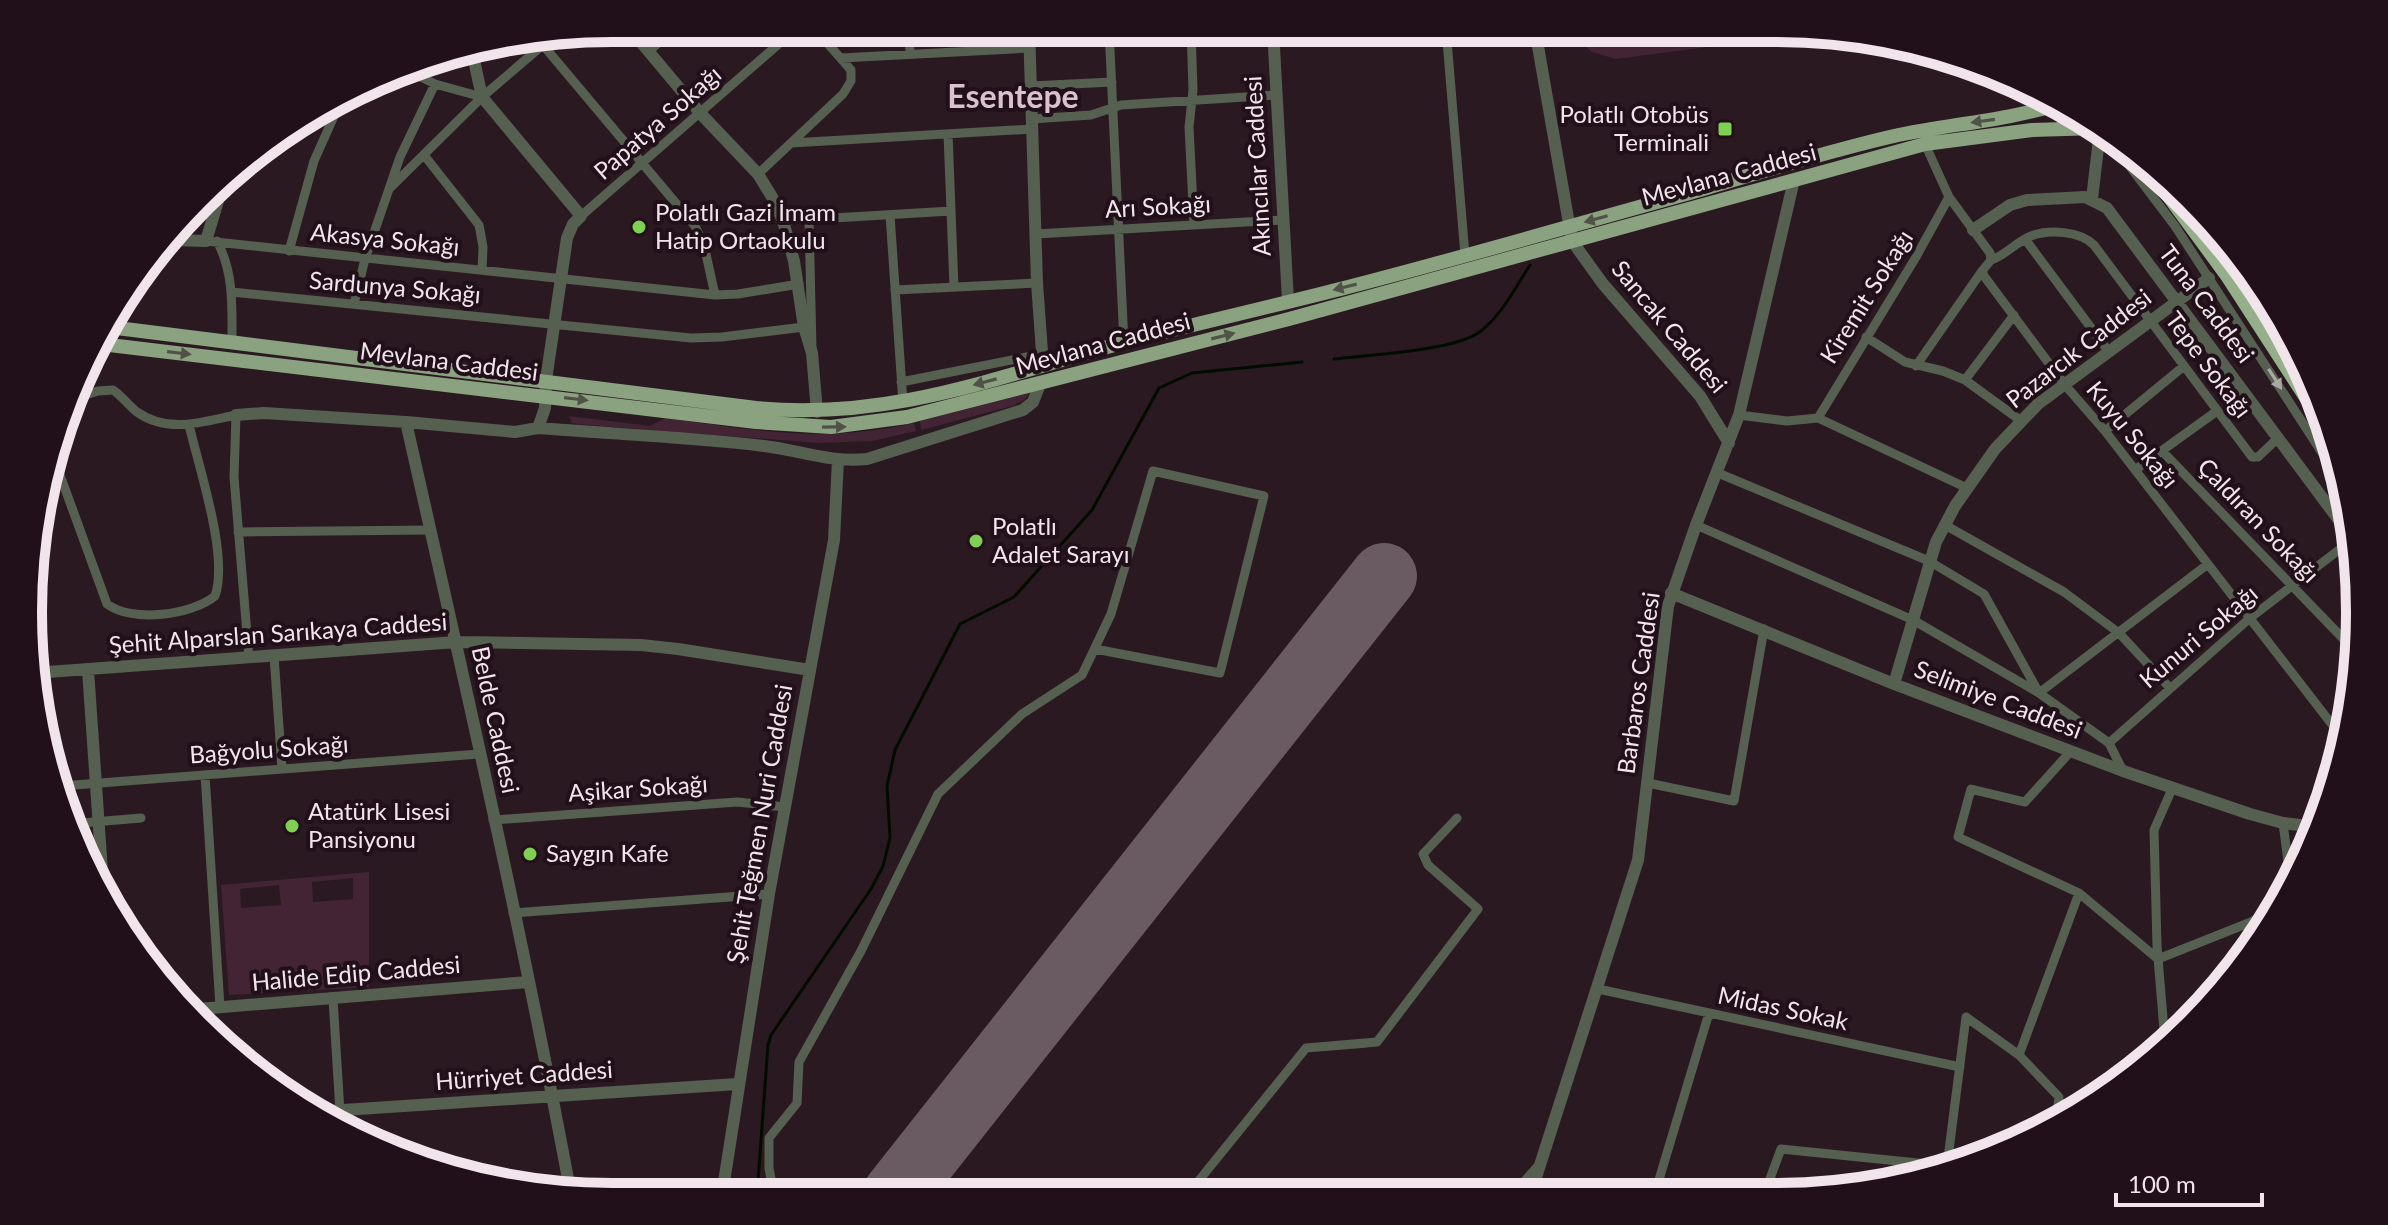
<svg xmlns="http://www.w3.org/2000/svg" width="2388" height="1225" font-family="Lato,sans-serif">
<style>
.green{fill:#432435;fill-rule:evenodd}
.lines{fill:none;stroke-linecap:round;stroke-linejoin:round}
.stream{stroke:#000c00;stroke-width:3}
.runway{stroke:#6a5a62;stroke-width:66}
.minor{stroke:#556050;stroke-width:9}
.tertiary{stroke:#556050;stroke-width:12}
.primary{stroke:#8aa280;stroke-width:14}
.trunk{stroke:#95af8a;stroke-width:16}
.oneway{fill:#505247}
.oneway2{fill:#aba9a5}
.poi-dot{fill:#7fd052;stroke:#211019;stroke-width:3}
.labels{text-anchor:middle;stroke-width:8;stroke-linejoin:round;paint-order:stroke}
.poi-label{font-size:24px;fill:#f1e5eb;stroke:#211019;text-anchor:start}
.street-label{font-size:24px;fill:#f1e5eb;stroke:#211019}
.district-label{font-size:32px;font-weight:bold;fill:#dac1cd;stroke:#211019}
.rim{fill:none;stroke:#f1e5eb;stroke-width:10}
</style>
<rect width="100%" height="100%" fill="#2b1922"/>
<path class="green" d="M1566,29H1798L1776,38L1616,59L1592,52Z
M1030,393L1024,400L1012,406L921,430L920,421Z
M569,416L650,426L666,418C754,430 825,444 914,423L916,431L872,441L819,443L576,424L572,423Z
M369,872V987L229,995L221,885ZM353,878V899L313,902L312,882ZM279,885L281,905L241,908L240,889Z"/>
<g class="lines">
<path class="stream" d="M1334,359C1368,355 1456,351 1481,331C1503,313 1515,288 1530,265
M757,1195L768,1045L771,1035L871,889L883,866L890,838L887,786L895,750L960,624L1014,597L1092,510L1159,388L1192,373L1302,362"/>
<path class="runway" d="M895,1195L1384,576"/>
<path class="minor" d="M909,28L910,54
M1109,29L1124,343
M1191,29L1193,90L1189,127L1194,225
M1446,29L1465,255
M543,45L695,226L704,245L715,295
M841,58L1030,48
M405,69L435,84L482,97
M1031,86L1112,82
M1032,119L1091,115L1121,105L1275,95
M2103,131L2175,226L2343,485
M948,134L954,287
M791,143L1032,129
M1925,144L1949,197L1990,253L1991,260L1982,271L1984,276L2065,385L2105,431L2344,740
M424,155L479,225L483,247L482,270
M758,174L843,94L851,81V70L814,28
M390,188L482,97L551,38
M890,215L903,403
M581,216L797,28
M809,220L812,348
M783,221L951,211
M1036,234L1282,220
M2025,239L2109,352
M206,241L715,295L738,294L799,284
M217,241C234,273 232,306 232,342
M289,251L314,161L339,105
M1991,260C2006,255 2016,242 2031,236C2049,229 2080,231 2094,245L2252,457H2258L2278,438
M895,290L1037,283
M232,292L691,338L722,337L804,327
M354,304L365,259L400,157L435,84
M1866,337L1905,362L1943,371L1965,380L2020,420
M1916,366L1982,271
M1965,380L2014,315
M901,382L1042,354
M76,398L98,391L113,390C122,396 128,405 137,412C168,434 202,422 236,415L234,477L249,658
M1739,415L1787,421L1818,418L1967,488
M1818,418L1916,257L1949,197
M2105,431L2184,366
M2162,451L2358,654
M52,453L107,604C132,623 192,615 215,596C229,556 199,468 189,425
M2135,470L2217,411
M1718,473L1929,561L1984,594L2039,693L2109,743
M1696,525L1913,620L2039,693L2208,564
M1945,525L2064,592L2119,633L2169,687
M238,532L430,530
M274,656L282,769
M2071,751L2025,802L1971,789L1958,837L2079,893L2158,959L2251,922L2275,908
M2123,771L2109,743L2250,618L2344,546
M205,775L220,1007
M1648,783L1734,801L1764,629
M61,786L479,754
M493,820L737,802L785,807
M2283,823L2291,885
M70,824L141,818
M513,913L769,894
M1598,989L1960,1067
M333,999L341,1128
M2165,1042L2157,946L2154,830L2172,789
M1368,1043L1306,1048L1377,1042L1478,909L1428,865L1423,854L1457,818
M2056,1122L2059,1097L2019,1055L2079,893
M1765,1192L1781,1149L1947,1166L1966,1017L2019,1055
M1514,1193L1537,1167
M1655,1193L1709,1013
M1188,1194L1306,1048
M774,1195L769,1168V1138L797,1103L799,1062L861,951L938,794L1022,714L1082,675L1111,614L1153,471L1264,496L1220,673L1095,649"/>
<path class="tertiary" d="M629,28L701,114L758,174L772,197L783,221L794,261L804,327L812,353L817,412
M1029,28L1037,283L1043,366
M1273,29L1288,301
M1535,29L1572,241L1603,284L1700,396L1729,443
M648,50L673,28
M2092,199L2100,130
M1973,230L2010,205L2027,200L2085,197L2107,208L2344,527L2347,536L2344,546
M172,240L206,241L223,184
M236,415L264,413L406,422C464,679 523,936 571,1195
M406,422L515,432L538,428L545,408L546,380L567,238L573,224L581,216L482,97L472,51
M538,428C613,434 689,437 764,446C799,450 830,463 867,459L1023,410L1033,402L1040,384
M1671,593L1894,684L2123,771L2250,814L2283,823L2316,827
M88,670L103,886
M34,673L457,642L641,645L678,649L810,670
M1894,684L1936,542L1955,506L1995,449L2038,404L2209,278
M186,1010L528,982
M313,1112L737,1084
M1531,1193L1638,860L1668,606L1696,525L1739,415L1794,180
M722,1195L769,894L834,540L838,460"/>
<path class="primary" d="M109,327L756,408C889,421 1000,376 1125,342C1199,323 1274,306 1348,287C1461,258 1573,225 1686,194C1755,174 1824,152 1894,136C1949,124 2005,121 2059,104
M101,344L756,422L831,427L907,417L1289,319L1925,144L2032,130L2098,128"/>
<path class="trunk" d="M2144,161L2227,274L2332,436"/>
</g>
<defs><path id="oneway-solid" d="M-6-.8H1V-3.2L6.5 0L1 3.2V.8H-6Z" transform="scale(2)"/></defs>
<g class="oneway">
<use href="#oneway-solid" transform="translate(1983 121) rotate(172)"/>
<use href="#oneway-solid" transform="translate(1596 219) rotate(164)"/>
<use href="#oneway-solid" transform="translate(1345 287) rotate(166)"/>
<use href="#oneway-solid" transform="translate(1223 336) rotate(-14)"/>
<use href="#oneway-solid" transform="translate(179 353) rotate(7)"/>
<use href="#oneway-solid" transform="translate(985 382) rotate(165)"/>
<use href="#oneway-solid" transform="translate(576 399) rotate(7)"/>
<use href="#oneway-solid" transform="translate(834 427) rotate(-1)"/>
</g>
<use class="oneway2" href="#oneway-solid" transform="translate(2275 379) rotate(57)"/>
<g class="poi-dot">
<rect x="1717" y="121" width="16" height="16" rx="4"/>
<circle cx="639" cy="227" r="8"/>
<circle cx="976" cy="541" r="8"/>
<circle cx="292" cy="826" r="8"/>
<circle cx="530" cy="854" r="8"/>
</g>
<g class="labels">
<g class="poi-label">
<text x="1709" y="123" text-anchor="end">Polatlı Otobüs<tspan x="1709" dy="28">Terminali</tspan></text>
<text x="655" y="221">Polatlı Gazi İmam<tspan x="655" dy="28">Hatip Ortaokulu</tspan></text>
<text x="992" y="535">Polatlı<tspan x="992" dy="28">Adalet Sarayı</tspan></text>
<text x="308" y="820">Atatürk Lisesi<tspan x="308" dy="28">Pansiyonu</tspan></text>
<text x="546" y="862">Saygın Kafe</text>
</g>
<g class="street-label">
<text transform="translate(658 123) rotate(-41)" y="8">Papatya Sokağı</text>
<text transform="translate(1258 166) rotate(-93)" y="8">Akıncılar Caddesi</text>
<text transform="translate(1729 175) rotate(-15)" y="8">Mevlana Caddesi</text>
<text transform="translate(1158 207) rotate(-3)" y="8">Arı Sokağı</text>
<text transform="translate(385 240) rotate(6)" y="8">Akasya Sokağı</text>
<text transform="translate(395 288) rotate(5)" y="8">Sardunya Sokağı</text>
<text transform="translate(1867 297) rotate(-58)" y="8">Kiremit Sokağı</text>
<text transform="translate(2206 304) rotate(53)" y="8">Tuna Caddesi</text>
<text transform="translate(1669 327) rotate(50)" y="8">Sancak Caddesi</text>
<text transform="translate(1103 344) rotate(-15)" y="8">Mevlana Caddesi</text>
<text transform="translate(2079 349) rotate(-38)" y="8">Pazarcık Caddesi</text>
<text transform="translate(449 362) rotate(7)" y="8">Mevlana Caddesi</text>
<text transform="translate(2208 365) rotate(53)" y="8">Tepe Sokağı</text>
<text transform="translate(2132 435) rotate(51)" y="8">Kuyu Sokağı</text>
<text transform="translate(2258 521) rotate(46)" y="8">Çaldıran Sokağı</text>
<text transform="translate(278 634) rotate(-4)" y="8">Şehit Alparslan Sarıkaya Caddesi</text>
<text transform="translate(2199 637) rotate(-40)" y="8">Kunuri Sokağı</text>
<text transform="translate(1639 683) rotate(-82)" y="8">Barbaros Caddesi</text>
<text transform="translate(1998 700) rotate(21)" y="8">Selimiye Caddesi</text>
<text transform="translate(495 720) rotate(78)" y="8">Belde Caddesi</text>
<text transform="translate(269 750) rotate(-4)" y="8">Bağyolu Sokağı</text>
<text transform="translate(638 789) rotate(-4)" y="8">Aşikar Sokağı</text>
<text transform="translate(760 824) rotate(-80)" y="8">Şehit Teğmen Nuri Caddesi</text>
<text transform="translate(356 974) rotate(-5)" y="8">Halide Edip Caddesi</text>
<text transform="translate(1783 1009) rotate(12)" y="8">Midas Sokak</text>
<text transform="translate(524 1076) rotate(-4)" y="8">Hürriyet Caddesi</text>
</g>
<g class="district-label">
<text x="1013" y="108">Esentepe</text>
</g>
</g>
<path d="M0 0H2388V1225H0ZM612 42H1776A570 570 0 0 1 2346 612V613A570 570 0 0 1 1776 1183H612A570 570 0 0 1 42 613V612A570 570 0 0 1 612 42Z" fill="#211019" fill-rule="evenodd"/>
<path class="rim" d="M612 42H1776A570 570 0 0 1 2346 612V613A570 570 0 0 1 1776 1183H612A570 570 0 0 1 42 613V612A570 570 0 0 1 612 42Z"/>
<path d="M2116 1193v12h146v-12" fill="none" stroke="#f1e5eb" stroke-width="4"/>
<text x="2128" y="1193" font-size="24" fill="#f1e5eb" stroke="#211019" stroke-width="6" paint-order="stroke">100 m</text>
</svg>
